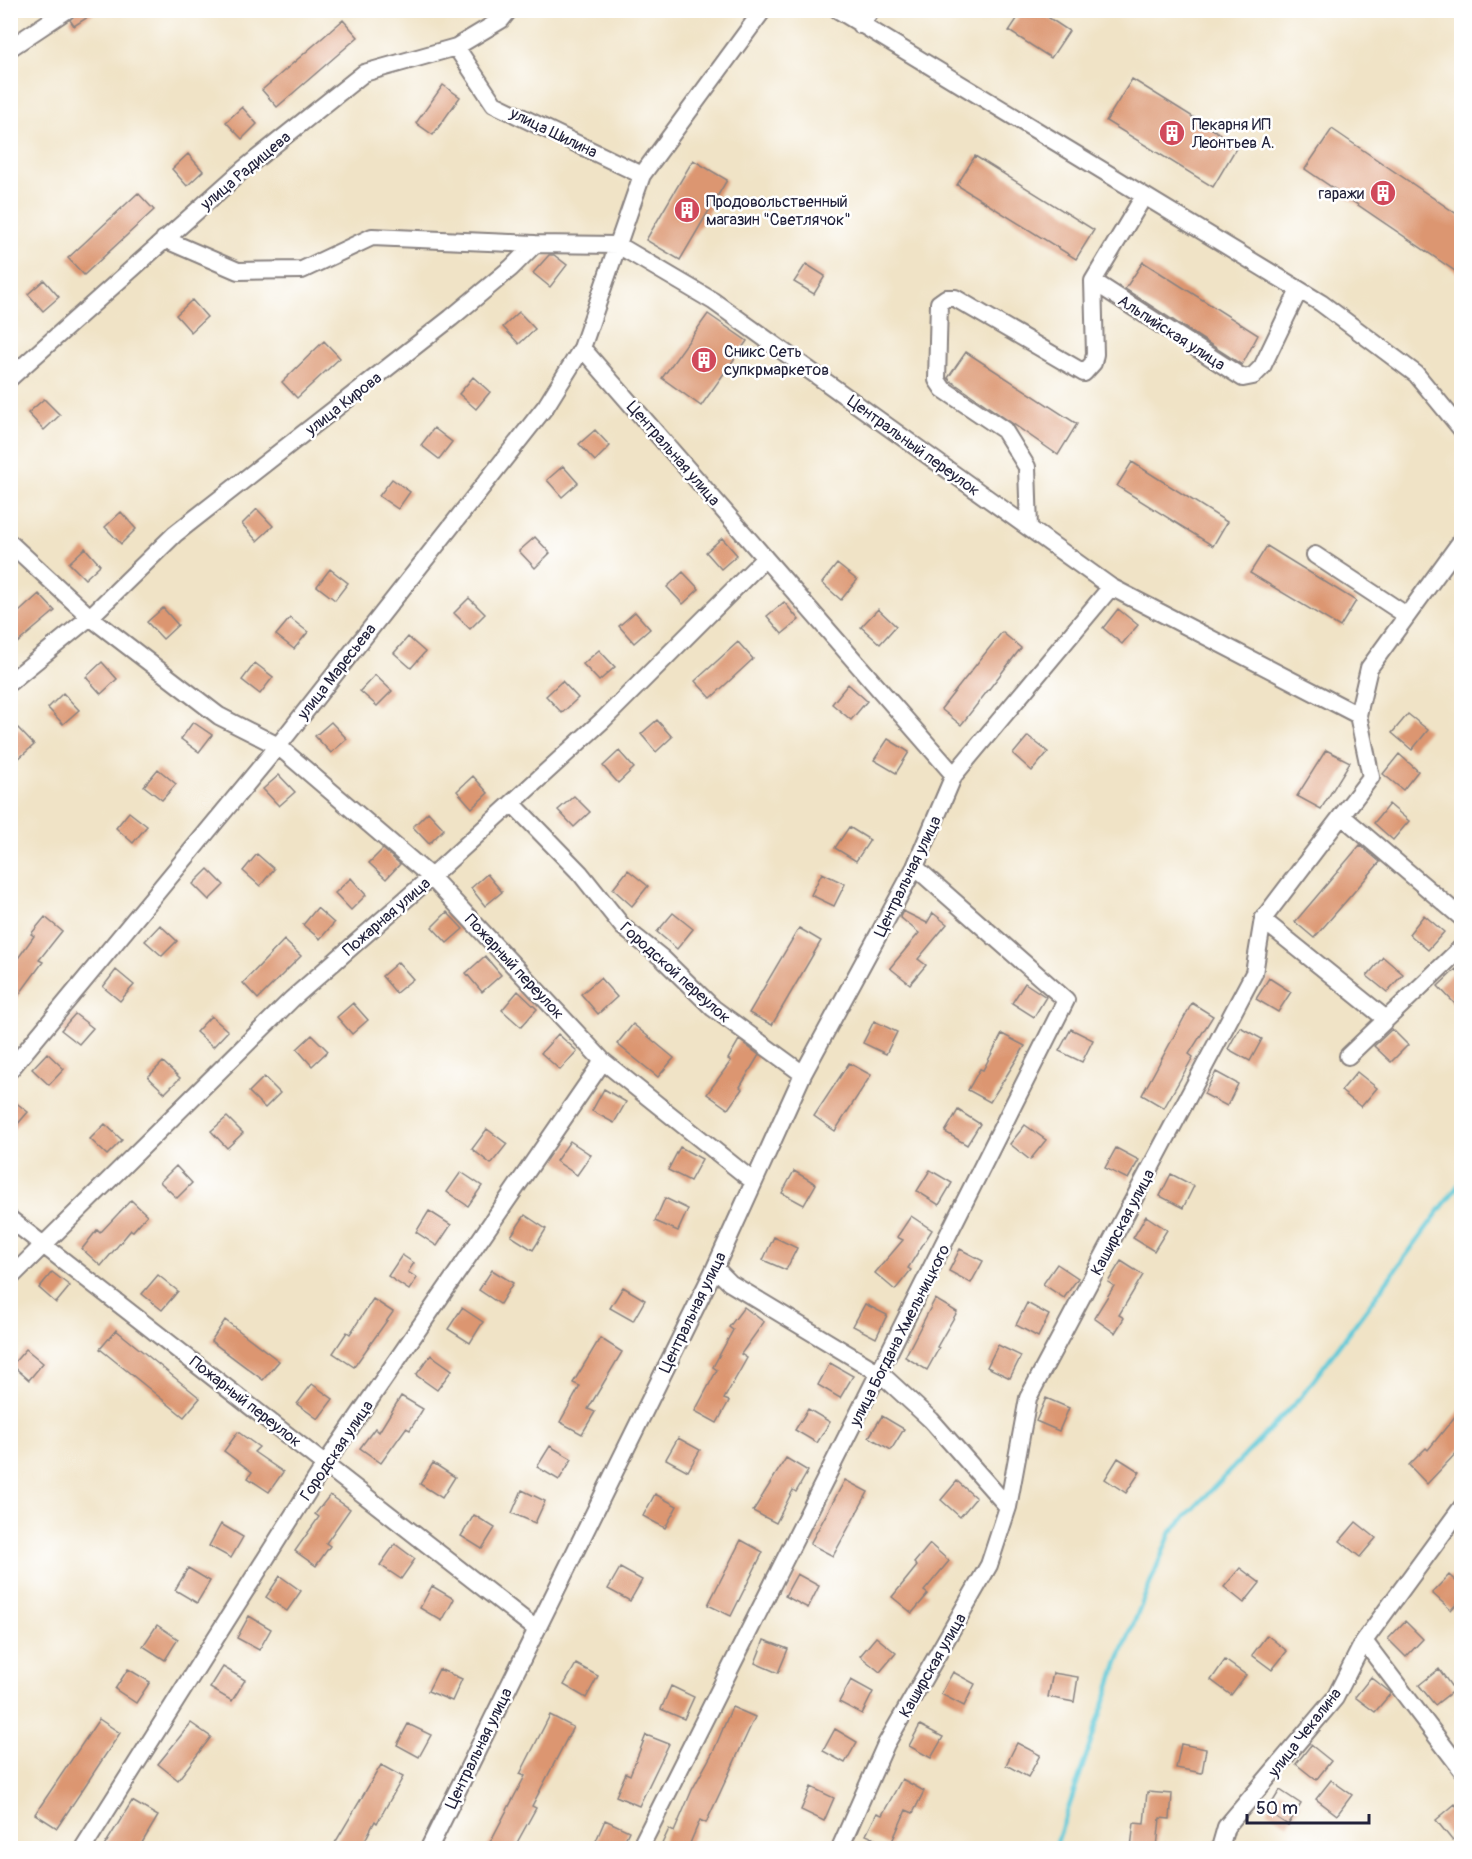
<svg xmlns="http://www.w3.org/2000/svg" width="1472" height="1859" font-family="Pangolin,sans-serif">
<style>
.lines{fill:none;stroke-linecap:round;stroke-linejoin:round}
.stream{stroke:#5ec9d8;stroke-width:4.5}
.building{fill:#dc9671}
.minor-casing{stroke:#898280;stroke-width:20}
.minor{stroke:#fff;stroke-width:16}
.labels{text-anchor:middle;stroke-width:5;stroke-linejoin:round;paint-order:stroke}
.poi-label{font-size:16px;fill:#22223b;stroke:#fff;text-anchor:start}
.street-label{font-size:16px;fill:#22223b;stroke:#fff}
</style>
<rect width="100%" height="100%" fill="#fff"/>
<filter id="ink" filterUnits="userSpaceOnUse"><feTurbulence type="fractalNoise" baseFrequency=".0167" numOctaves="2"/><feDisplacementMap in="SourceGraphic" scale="12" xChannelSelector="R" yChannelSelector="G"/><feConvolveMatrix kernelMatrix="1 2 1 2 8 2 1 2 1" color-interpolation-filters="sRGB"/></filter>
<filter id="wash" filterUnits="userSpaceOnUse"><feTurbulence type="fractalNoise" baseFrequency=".008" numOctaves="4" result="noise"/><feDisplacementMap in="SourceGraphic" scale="24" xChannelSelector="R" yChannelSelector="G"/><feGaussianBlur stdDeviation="1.35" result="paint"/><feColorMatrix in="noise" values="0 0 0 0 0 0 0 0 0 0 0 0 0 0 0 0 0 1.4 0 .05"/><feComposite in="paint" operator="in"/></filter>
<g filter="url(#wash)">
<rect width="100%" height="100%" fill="#f0e3c6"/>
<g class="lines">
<path class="stream" d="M1055,1848L1118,1662L1171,1532L1301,1397L1462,1180"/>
</g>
<g id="blocks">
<path class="building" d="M77,10H99L74,26L70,20Z
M1023,10H1037L1069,31L1051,58L1009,31Z
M343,20L358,37L277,107L262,90Z
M1132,79L1238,145L1213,187L1106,121Z
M443,85L460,97L433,135L416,123Z
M242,107L257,124L242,139L226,122Z
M1332,129L1461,217V275L1305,169Z
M188,154L203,171L187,186L172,169Z
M975,156L1094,230L1076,259L957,185Z
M693,160L727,180L680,260L646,240Z
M138,193L154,210L84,275L68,258Z
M549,255H554L567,265L550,287L533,273Z
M1143,262L1258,335L1242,365L1125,289Z
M806,264L825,276L814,294L794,282Z
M44,280L59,297L43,311L28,294Z
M192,300L207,317L191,332L176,315Z
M519,312L535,329L519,344L503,327Z
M708,314L747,341L701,406L662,378Z
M324,341L340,358L297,398L282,382Z
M966,352L1077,424L1058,455L951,381L948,378Z
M473,377L490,392L476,409L459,394Z
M44,399L60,415L44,430L28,413Z
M434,428L452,442L439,459L421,445Z
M595,430L610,446L595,461L579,444Z
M1132,462L1227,522L1213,546L1117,486Z
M563,466L578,483L562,497L547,480Z
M392,479L410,492L398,509L379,496Z
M257,509L273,526L257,541L242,524Z
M121,512L136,529L121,544L105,527Z
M535,537L550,553L535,568L519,551Z
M722,538L737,555L721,569L706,552Z
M1267,546L1356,601L1340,627L1250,573Z
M85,548L100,565L85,579L69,563Z
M837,564L857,580L841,600L822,583Z
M330,569L348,583L335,600L317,586Z
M683,572L699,589L683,604L667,587Z
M39,594L55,611L10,649V620Z
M469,598L485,614L470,629L454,613Z
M784,602L799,620L782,634L767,616Z
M163,608L178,625L163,639L147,622Z
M878,609L896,626L880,644L861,627Z
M1118,609L1138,625L1122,644L1103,628Z
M635,612L650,629L634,643L619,626Z
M290,618L308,632L294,649L276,635Z
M1002,632L1021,648L961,725L941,709Z
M408,637L425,652L411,668L394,653Z
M738,642L753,659L711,698L695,681Z
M599,650L615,667L599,681L583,664Z
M102,662L117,679L101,694L86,677Z
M255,663L273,677L260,694L242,680Z
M375,675L392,691L377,706L360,691Z
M562,681L578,698L562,713L546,696Z
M848,684L867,701L851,720L832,704Z
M63,693L79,710L63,724L48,708Z
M1408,714L1428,730L1412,750L1392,733Z
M657,720L672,737L656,752L641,734Z
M193,722L212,735L199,752L181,739Z
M331,722L347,739L331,753L315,736Z
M18,728L34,745L18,759L10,752V735Z
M1028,736L1048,752L1032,771L1013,754Z
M888,739L909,752L896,773L874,760Z
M1326,750L1350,762L1321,809L1297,796Z
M619,751L634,768L618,783L603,766Z
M1399,754L1418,771L1403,790L1383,774Z
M158,769L176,784L162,800L144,786Z
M279,775L295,792L279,806L263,789Z
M473,776L488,793L472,808L457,791Z
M574,796L590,812L574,827L558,810Z
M1389,804L1409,821L1393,840L1374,823Z
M129,812L147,826L133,843L116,828Z
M428,812L444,829L429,844L413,827Z
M849,827L870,840L856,861L835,848Z
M1360,845L1380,862L1314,938L1295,922Z
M383,849L400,864L386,879L369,863Z
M257,854L274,869L260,886L243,871Z
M208,869L224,885L209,900L193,884Z
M628,870L648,886L632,906L613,889Z
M822,873L845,884L834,906L811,895Z
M487,874L502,892L485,906L471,888Z
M351,878L366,895L351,910L335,893Z
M317,908L334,923L320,939L303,925Z
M903,911L927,923L933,913L947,924L918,959L926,965L910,984L890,968L919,933L900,917Z
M447,912L463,929L447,943L432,927Z
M673,913L693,929L677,949L657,932Z
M1424,915L1444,932L1428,950L1409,934Z
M45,917L62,931L39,960L43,962L10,1007L11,968L34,936L31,934Z
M160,925L177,941L162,956L145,941Z
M799,928L821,941L772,1025L749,1013Z
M284,940L301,956L258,999L243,983Z
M485,956L501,975L482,992L466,973Z
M1383,957L1403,974L1387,992L1367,976Z
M398,962L413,979L396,993L382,976Z
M1456,969L1461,975V998L1455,1004L1438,986Z
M116,970L134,985L120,1001L103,987Z
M600,978L617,997L598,1014L581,994Z
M1269,978L1291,992L1278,1012L1256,999Z
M1025,983L1046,997L1034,1017L1012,1003Z
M518,991L537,1009L521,1027L502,1010Z
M353,1003L368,1020L352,1034L337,1017Z
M1192,1003L1213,1016L1189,1054L1193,1057L1164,1108L1142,1095Z
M75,1014L93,1028L79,1044L61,1030Z
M211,1016L228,1031L213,1047L196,1032Z
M874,1021L897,1032L886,1054L863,1043Z
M633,1024L674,1058L658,1077L617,1044Z
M1240,1027L1262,1039L1250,1061L1228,1049Z
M1071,1029L1093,1040L1082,1062L1059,1051Z
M1392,1029L1408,1045L1391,1062L1374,1046Z
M558,1034L577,1051L560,1070L541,1053Z
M1002,1034L1025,1046L990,1102L968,1090L980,1069L983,1070Z
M312,1035L328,1051L312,1066L297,1049Z
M739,1040L759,1055L740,1087L742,1089L728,1109L707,1094L731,1061L728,1059Z
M47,1053L64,1069L49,1085L32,1069Z
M163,1062L180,1078L165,1093L148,1077Z
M849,1063L871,1075L835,1131L814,1116Z
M1216,1072L1238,1084L1227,1106L1204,1094Z
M1357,1072L1377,1088L1361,1107L1341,1091Z
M264,1077L280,1093L265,1108L249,1092Z
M604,1089L626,1102L614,1123L592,1111Z
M10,1098L28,1112L10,1133Z
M958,1110L980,1124L967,1145L945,1132Z
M227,1117L243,1133L227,1148L211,1131Z
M105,1124L122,1140L107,1155L90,1139Z
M1025,1125L1046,1140L1030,1160L1010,1144Z
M487,1129L507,1144L491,1164L472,1149Z
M570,1141L591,1155L577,1175L556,1161Z
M680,1147L702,1159L690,1181L668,1170Z
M1116,1148L1139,1160L1128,1179L1105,1168Z
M176,1166L192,1183L177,1198L160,1182Z
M930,1170L952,1183L939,1205L917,1191Z
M794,1171L816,1184L804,1205L782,1193Z
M461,1172L482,1186L468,1206L447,1192Z
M1171,1174L1194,1186L1183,1208L1160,1196Z
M665,1198L688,1209L678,1231L655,1221Z
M131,1200L147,1215L133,1231L131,1230L101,1266L82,1249L97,1230L100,1233Z
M429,1211L451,1225L437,1246L416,1232Z
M525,1215L546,1229L533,1250L511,1236Z
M911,1216L932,1230L908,1268L911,1270L895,1290L875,1273L903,1240L897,1237Z
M1146,1216L1167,1230L1154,1251L1133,1238Z
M774,1237L797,1248L786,1270L763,1260Z
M960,1249L983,1261L971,1283L949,1271Z
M402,1255L414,1263L408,1272L417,1278L409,1290L388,1276Z
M1121,1261L1143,1275L1119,1315L1124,1318L1115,1333L1094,1318L1114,1286L1108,1282Z
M1057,1264L1078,1278L1064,1298L1043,1284Z
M492,1270L513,1283L500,1304L479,1290Z
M52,1272L70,1286L56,1303L39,1288Z
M158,1275L178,1291L162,1310L142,1294Z
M623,1287L645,1300L633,1321L610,1308Z
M373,1299L393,1312L354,1367L333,1353L347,1332L350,1334Z
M935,1299L957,1312L937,1347L939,1348L927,1370L905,1357Z
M1027,1303L1049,1315L1038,1337L1016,1325Z
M865,1304L887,1315L876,1338L853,1326Z
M744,1307L764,1322L741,1354L747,1358L724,1399L729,1401L717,1423L695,1411L717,1370L713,1367L733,1330L729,1327Z
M462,1308L483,1322L470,1343L448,1329Z
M225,1320L279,1361L263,1380L211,1341Z
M116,1330L200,1398L184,1417L100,1349Z
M600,1338L622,1352L588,1409L595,1412L582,1434L560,1422L580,1386L573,1383Z
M998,1345L1021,1356L1010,1378L987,1367Z
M26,1349L43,1363L29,1380L12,1365Z
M431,1355L452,1370L437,1390L416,1375Z
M830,1363L853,1376L840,1398L818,1385Z
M312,1384L333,1399L318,1419L297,1404Z
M401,1396L423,1409L410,1430L406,1428L381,1463L360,1448L375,1428L379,1432Z
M1046,1398L1069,1408L1059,1431L1036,1421Z
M808,1409L830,1422L817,1443L795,1430Z
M1461,1409V1448L1427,1484L1409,1465L1426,1448L1428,1450Z
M882,1416L904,1429L891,1450L869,1437Z
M238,1432L259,1447L254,1452L283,1472L269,1492L248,1478L252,1472L224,1451Z
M678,1438L700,1450L688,1471L666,1459Z
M550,1446L572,1459L559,1480L537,1467Z
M786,1458L808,1471L796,1492L793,1490L776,1523L753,1511Z
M1118,1458L1140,1472L1126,1493L1105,1479Z
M433,1463L455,1477L442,1498L420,1484Z
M845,1480L868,1492L833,1556L810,1544Z
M957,1481L976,1498L960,1517L941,1500Z
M522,1490L545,1501L535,1523L512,1513Z
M655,1494L677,1506L665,1528L643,1516Z
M330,1495L350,1509L326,1543L330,1546L316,1566L295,1551L319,1517L315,1514Z
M474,1515L495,1528L482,1549L461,1536Z
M1356,1522L1376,1538L1360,1557L1340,1541Z
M221,1524L243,1537L231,1558L209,1546Z
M741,1540L763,1552L731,1616L708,1605Z
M395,1544L415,1559L401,1579L380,1565Z
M930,1544L949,1561L924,1591L928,1594L912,1613L892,1597L917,1566L914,1563Z
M188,1568L210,1581L197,1603L175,1590Z
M620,1568L642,1580L630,1601L608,1589Z
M1240,1568L1260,1583L1244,1603L1224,1587Z
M797,1574L819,1586L808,1608L785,1596Z
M1449,1575L1461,1586V1599L1451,1610L1432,1593Z
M280,1576L301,1591L287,1611L266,1597Z
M432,1586L454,1599L442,1621L420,1608Z
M249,1616L271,1629L259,1650L237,1638Z
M1405,1621L1423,1639L1406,1657L1388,1639Z
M157,1625L178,1639L165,1660L143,1646Z
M1267,1635L1287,1651L1272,1670L1252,1655Z
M876,1637L896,1653L880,1672L860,1656Z
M764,1640L788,1649L778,1673L755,1663Z
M1225,1660L1246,1675L1231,1695L1211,1680Z
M576,1664L598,1676L586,1698L564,1685Z
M223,1667L245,1680L232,1701L210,1688Z
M128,1669L150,1682L136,1703L115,1689Z
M439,1669L462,1679L452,1701L428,1691Z
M1439,1669L1454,1690L1435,1705L1419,1685Z
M953,1672L975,1684L964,1706L941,1694Z
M1053,1673L1078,1677L1074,1702L1048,1697Z
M1371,1677L1391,1693L1375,1712L1355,1697Z
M851,1680L873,1692L862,1714L839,1702Z
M671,1686L694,1697L684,1719L661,1709Z
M732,1707L755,1717L706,1823L700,1820L688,1848H660L669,1829L674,1832L692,1790L714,1750Z
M550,1715L573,1727L532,1806L536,1808L514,1848H487L525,1776L520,1774Z
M99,1719L120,1733L57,1828L35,1814Z
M191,1723L211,1737L178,1780L158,1764Z
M408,1724L431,1735L419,1757L397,1745Z
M920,1725L943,1737L931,1758L909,1746Z
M835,1729L857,1742L845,1763L823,1751Z
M646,1735L669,1744L639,1806L616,1796L626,1773L630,1775Z
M1017,1743L1040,1755L1028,1777L1006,1765Z
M1181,1744L1206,1749L1202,1773L1176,1768Z
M1311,1745L1331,1761L1316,1780L1296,1764Z
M381,1765L403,1777L377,1823L375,1821L361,1848H332Z
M902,1779L924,1791L913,1813L906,1810L890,1846L866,1835L877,1813L882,1815Z
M1331,1780L1352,1795L1337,1815L1316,1799Z
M811,1787L834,1798L824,1821L801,1810Z
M1280,1790L1301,1804L1288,1825L1267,1811Z
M1147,1792L1172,1794L1170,1819L1160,1818L1157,1848L1131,1847L1134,1823L1144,1824Z
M132,1801L158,1816L139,1848H103Z
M1455,1804L1461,1812V1832L1452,1840L1436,1820Z
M605,1820L629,1831L621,1848H608L595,1843Z"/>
</g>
</g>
<g filter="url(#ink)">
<use href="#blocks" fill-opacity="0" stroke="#898280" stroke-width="1.5"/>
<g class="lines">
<g class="minor-casing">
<path id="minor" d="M838,10L1321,303L1416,374L1462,430
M860,25L871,10
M456,47L494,104L642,175
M10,48L67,10
M1144,196L1093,281L1243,378L1253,376L1262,367L1299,290
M164,239L238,271L302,270L372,237L535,244
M582,348L954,775
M10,378L245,168L364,73L456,47L501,20L509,10
M1029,528L1027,467L1004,430L943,389L937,380L939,303L946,298H955L1084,373L1093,363L1095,354L1093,281
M10,543L90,617L219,716L278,746L431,877L603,1061L754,1182
M1315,555L1406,615
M10,682L90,617L175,534L451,318L511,268L535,244L618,245L713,301L1111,587L1358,715
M512,803L580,873L623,927L662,958L713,1008L803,1074
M1342,816L1462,918
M1263,920L1386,1019
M1348,1056L1462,947
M10,1070L278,746L546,406L582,348L642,175L763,10
M10,1219L536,1629
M715,1268L730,1283L881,1374L931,1420L1008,1507
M10,1278L292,999L431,877L603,720L765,558
M1364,1641L1462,1770
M83,1848L326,1463L603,1061
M429,1848L715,1268L803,1074L915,867L954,775L1111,587
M640,1848L1066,1000L915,867
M840,1848L886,1744L989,1565L1008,1507L1028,1398L1254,973L1263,919L1371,777L1358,715L1369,668L1462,540
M1220,1848L1226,1827L1335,1698L1364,1641L1462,1507"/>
</g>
<use href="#minor" class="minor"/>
</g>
</g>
<defs>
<g id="building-disc" transform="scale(1.35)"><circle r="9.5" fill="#d1495b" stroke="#fff"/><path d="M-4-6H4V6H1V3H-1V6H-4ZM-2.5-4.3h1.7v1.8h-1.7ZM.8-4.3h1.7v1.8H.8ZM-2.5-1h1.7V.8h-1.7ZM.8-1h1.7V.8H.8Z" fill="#fff"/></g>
</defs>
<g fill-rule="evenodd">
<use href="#building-disc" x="1172" y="133"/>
<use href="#building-disc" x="1383" y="193"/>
<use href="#building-disc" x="687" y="210"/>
<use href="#building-disc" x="704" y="360"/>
</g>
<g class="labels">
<g class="poi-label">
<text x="1192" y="130">Пекарня ИП<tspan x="1192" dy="18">Леонтьев А.</tspan></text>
<text x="1364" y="199" text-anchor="end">гаражи</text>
<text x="706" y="207">Продовольственный<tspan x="706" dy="18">магазин "Светлячок"</tspan></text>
<text x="724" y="357">Сникс Сеть<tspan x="724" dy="18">супкрмаркетов</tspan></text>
</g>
<g class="street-label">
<text transform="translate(554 132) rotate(26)" y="6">улица Шилина</text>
<text transform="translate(245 170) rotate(-40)" y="6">улица Радищева</text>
<text transform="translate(1172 332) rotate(33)" y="6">Альпийская улица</text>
<text transform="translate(343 403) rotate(-38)" y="6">улица Кирова</text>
<text transform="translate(914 445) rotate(36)" y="6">Центральный переулок</text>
<text transform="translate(674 453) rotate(49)" y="6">Центральная улица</text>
<text transform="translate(336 671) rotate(-52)" y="6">улица Маресьева</text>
<text transform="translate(907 876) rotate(-64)" y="6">Центральная улица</text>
<text transform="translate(386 916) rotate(-41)" y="6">Пожарная улица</text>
<text transform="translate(515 966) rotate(47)" y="6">Пожарный переулок</text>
<text transform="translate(676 972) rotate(42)" y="6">Городской переулок</text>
<text transform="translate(1122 1222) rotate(-62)" y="6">Каширская улица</text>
<text transform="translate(692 1312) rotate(-64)" y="6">Центральная улица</text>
<text transform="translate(899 1335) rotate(-63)" y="6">улица Богдана Хмельницкого</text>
<text transform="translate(246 1401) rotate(38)" y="6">Пожарный переулок</text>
<text transform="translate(336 1450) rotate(-56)" y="6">Городская улица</text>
<text transform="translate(932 1665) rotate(-60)" y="6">Каширская улица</text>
<text transform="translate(1304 1732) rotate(-52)" y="6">улица Чекалина</text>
<text transform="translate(478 1748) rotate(-64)" y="6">Центральная улица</text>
</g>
</g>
<rect width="1472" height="1859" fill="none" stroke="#fff" stroke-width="36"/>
<path d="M1247 1814v9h122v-9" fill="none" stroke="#22223b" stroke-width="3"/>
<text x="1256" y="1814" font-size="18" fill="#22223b" stroke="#ffffff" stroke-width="4.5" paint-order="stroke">50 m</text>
</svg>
